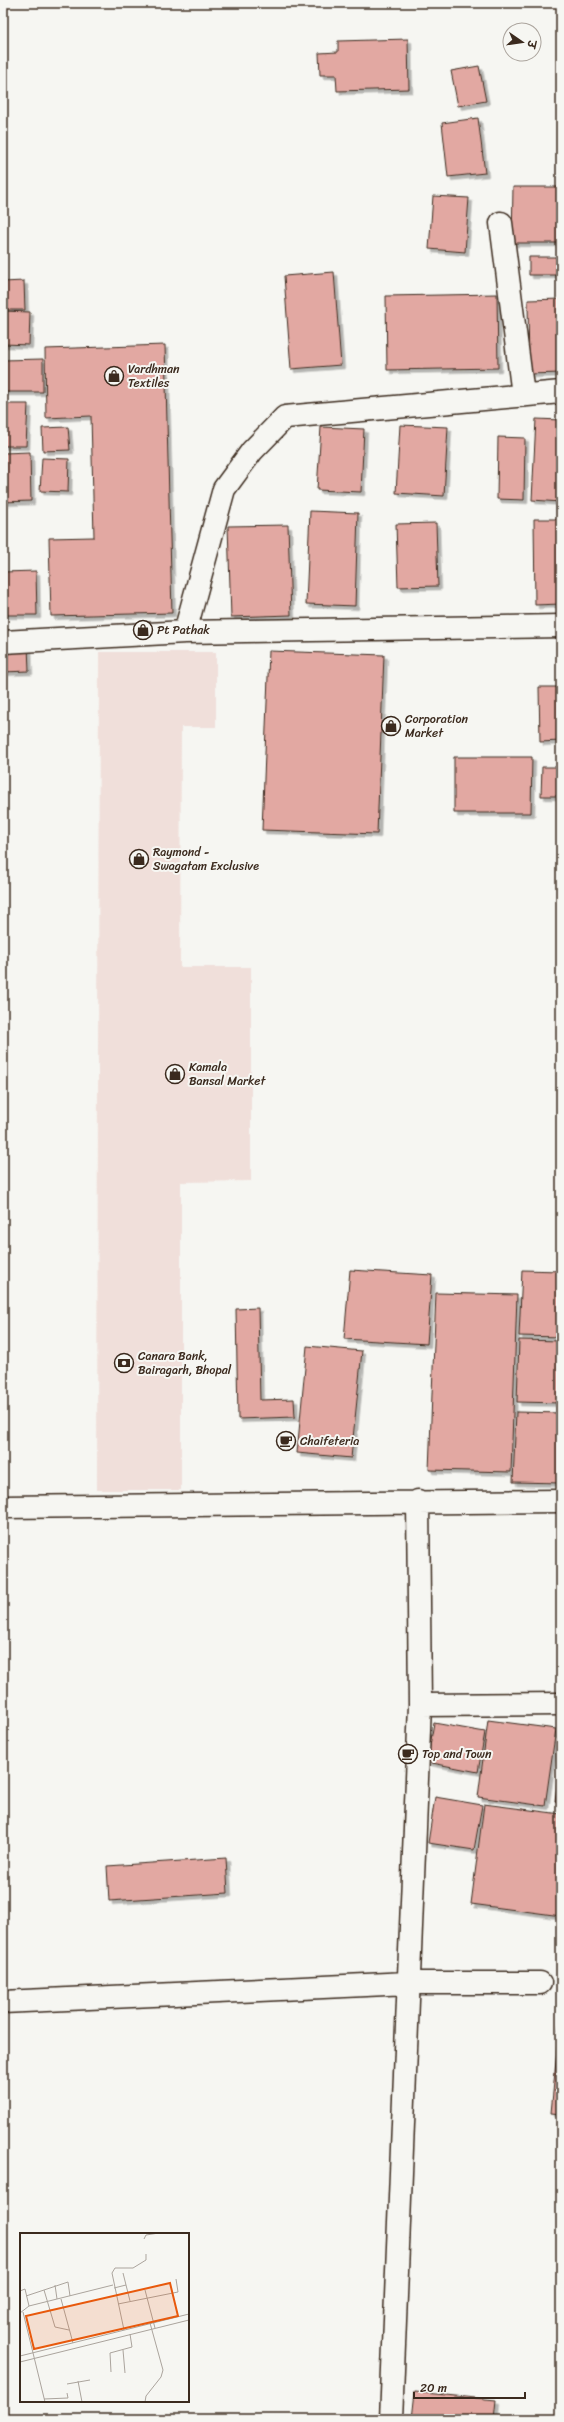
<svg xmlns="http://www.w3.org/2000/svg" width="564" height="2422" font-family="Sriracha,'Playpen Sans Deva',sans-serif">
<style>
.built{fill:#f0dfda}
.building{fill:#e2a8a2;stroke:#3b2a1e;filter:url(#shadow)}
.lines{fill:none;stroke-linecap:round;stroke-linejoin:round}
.street-casing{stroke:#3b2a1e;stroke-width:25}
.street{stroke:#f6f6f2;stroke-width:22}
.labels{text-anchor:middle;stroke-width:4;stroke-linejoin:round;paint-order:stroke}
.poi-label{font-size:12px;fill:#3b2a1e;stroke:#f6f6f2;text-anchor:start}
.inset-road{fill:none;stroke:#aba49d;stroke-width:1}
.view{fill:#e8590c;fill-opacity:0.15;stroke:#e8590c;stroke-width:2}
.inset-edge{fill:none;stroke:#3b2a1e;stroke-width:2}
</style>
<defs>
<filter id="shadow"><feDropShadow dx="3.5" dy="3.5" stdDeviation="0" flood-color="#0004"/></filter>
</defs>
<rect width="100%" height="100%" fill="#f6f6f2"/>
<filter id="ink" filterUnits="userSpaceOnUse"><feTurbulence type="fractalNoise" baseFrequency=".025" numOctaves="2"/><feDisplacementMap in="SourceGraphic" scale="8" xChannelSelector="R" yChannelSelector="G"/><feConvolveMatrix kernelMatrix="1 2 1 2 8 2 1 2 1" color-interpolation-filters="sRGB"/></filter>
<g filter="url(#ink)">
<path class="built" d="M99,652H216V727H181L180,967H251V1181L181,1182V1490H97Z"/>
<path class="building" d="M408,39L409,89L337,91L336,75H320L319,53L338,52V41Z
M479,66L486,101L458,106L451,71Z
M478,118L485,173L448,177L442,123Z
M513,187H561V243H512Z
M433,196L469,198L465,252L429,249Z
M529,257H561V275H529Z
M334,272L341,365L291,369L284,276Z
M24,281L25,310H3V282Z
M497,294L498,368L387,370L386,296Z
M561,299V373L529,374L528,300Z
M3,311L30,312L29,345L3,344Z
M165,345L172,613L51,616L49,538L94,537L91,416L46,418L45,349Z
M43,359V392H3V360Z
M3,404H28L26,446H3Z
M536,419L561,420V502L532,500Z
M400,425L448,427L444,496L396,493Z
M68,427L70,450L43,451L42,428Z
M321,427L364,429L361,492L317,490Z
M498,437L525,438L524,500L497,499Z
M30,452L31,501L3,502V453Z
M42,458L69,459L68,492L40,491Z
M310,511L358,513L355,606L306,604Z
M534,519H561V604L535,605Z
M436,523L438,586L398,587L396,524Z
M288,525L291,615L231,617L228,526Z
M36,571L37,615H3V572Z
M28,645L29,671L3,672V646Z
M269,651L384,655L377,834L262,830Z
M539,687H561V741L540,742Z
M454,757H532L531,813H454Z
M542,767H561V796H541Z
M350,1270L432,1275L427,1344L344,1339Z
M522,1270L561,1271V1337L519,1336Z
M436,1293L517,1295L511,1472L429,1470Z
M258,1308L260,1400L294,1399L295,1417L238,1419L236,1309Z
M519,1340L561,1341V1403L517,1402Z
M307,1346L362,1351L351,1458L297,1453Z
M516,1412L561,1413V1483L513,1482Z
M488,1720L556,1729L545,1806L478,1797Z
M434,1723L485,1732L478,1772L427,1762Z
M561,1756V1802L555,1801Z
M435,1797L482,1805L474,1850L428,1843Z
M484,1804L561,1814V1916L471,1904Z
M226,1858L228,1893L109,1901L107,1866Z
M561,2009V2114L551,2113Z
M561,2239V2257H559Z
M415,2392L496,2400L494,2419H412Z"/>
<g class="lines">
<g class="street-casing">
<path id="street" d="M501,223L523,395
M185,632L224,489L252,451L285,417L561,392
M3,642L185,632L561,626
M3,1507L561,1501
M420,1705L561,1704
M3,2002L408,1983H540
M391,2419L420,1705L418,1501"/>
</g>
<use href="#street" class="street"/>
</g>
</g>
<defs>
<g id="shop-ring" transform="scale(1)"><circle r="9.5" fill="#f6f6f2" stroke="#3b2a1e" stroke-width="1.5"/><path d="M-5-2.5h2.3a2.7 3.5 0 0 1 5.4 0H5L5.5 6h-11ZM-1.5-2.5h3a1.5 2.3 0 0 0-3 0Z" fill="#3b2a1e"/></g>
<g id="bank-ring" transform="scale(1)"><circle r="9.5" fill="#f6f6f2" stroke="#3b2a1e" stroke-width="1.5"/><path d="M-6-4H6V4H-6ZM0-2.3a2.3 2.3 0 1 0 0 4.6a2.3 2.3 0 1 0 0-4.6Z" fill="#3b2a1e"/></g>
<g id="cafe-ring" transform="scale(1)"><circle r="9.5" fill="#f6f6f2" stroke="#3b2a1e" stroke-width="1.5"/><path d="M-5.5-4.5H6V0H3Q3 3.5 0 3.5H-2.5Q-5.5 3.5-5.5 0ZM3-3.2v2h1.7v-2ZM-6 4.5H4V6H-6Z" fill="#3b2a1e"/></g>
</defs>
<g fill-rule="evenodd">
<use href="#shop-ring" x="114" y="376"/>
<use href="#shop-ring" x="143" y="630"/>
<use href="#shop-ring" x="391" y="726"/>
<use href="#shop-ring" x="139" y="859"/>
<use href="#shop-ring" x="175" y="1074"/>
<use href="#bank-ring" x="124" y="1363"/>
<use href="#cafe-ring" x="286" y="1441"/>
<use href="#cafe-ring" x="408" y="1754"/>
</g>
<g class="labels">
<g class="poi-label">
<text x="128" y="373">Vardhman<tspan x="128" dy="14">Textiles</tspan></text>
<text x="157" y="634">Pt Pathak</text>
<text x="405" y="723">Corporation<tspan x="405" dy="14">Market</tspan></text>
<text x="153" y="856">Raymond -<tspan x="153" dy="14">Swagatam Exclusive</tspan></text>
<text x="189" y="1071">Kamala<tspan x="189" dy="14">Bansal Market</tspan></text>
<text x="138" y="1360">Canara Bank,<tspan x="138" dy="14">Bairagarh, Bhopal</tspan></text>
<text x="300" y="1445">Chaifeteria</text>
<text x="422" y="1758">Top and Town</text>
</g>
</g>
<g transform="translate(20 2233)">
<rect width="169" height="169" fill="#f6f6f2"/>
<path class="inset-road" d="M124,6L126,2L139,0M103,40L110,68M35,52L37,66M94,55L106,52M24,57L48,49L50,63M125,57L135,95M0,58L5,56L9,73M6,63L24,57L35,94L49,97M41,66L53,110M98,71L158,59L156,46M3,79L25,169M0,80L9,73L93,52M104,97L92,40L95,35H113L126,27V21M103,117L105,140M0,123L169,81M0,129L169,87M91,139L90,120L112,114L110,101M58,148L62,169M47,151L70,147M24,166L48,165L47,160M125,169L126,163L141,144L143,137L130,90"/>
<path class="view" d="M150,50L158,83L14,116L6,83Z"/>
<rect width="169" height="169" class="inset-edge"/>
</g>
<rect width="564" height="2422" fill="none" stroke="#f6f6f2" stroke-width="16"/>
<rect x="8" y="8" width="548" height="2406" fill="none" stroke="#3b2a1e" stroke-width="1.5" filter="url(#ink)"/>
<g transform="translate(522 42) rotate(103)"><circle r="19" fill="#f6f6f2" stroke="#aba49d"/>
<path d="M0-3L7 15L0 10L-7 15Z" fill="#3b2a1e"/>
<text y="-6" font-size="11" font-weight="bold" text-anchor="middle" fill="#3b2a1e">उ</text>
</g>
<path d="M414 2392v6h111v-6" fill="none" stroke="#3b2a1e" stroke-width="2"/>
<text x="420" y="2392" font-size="12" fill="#3b2a1e" stroke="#f6f6f2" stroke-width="3" paint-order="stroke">20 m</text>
</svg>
